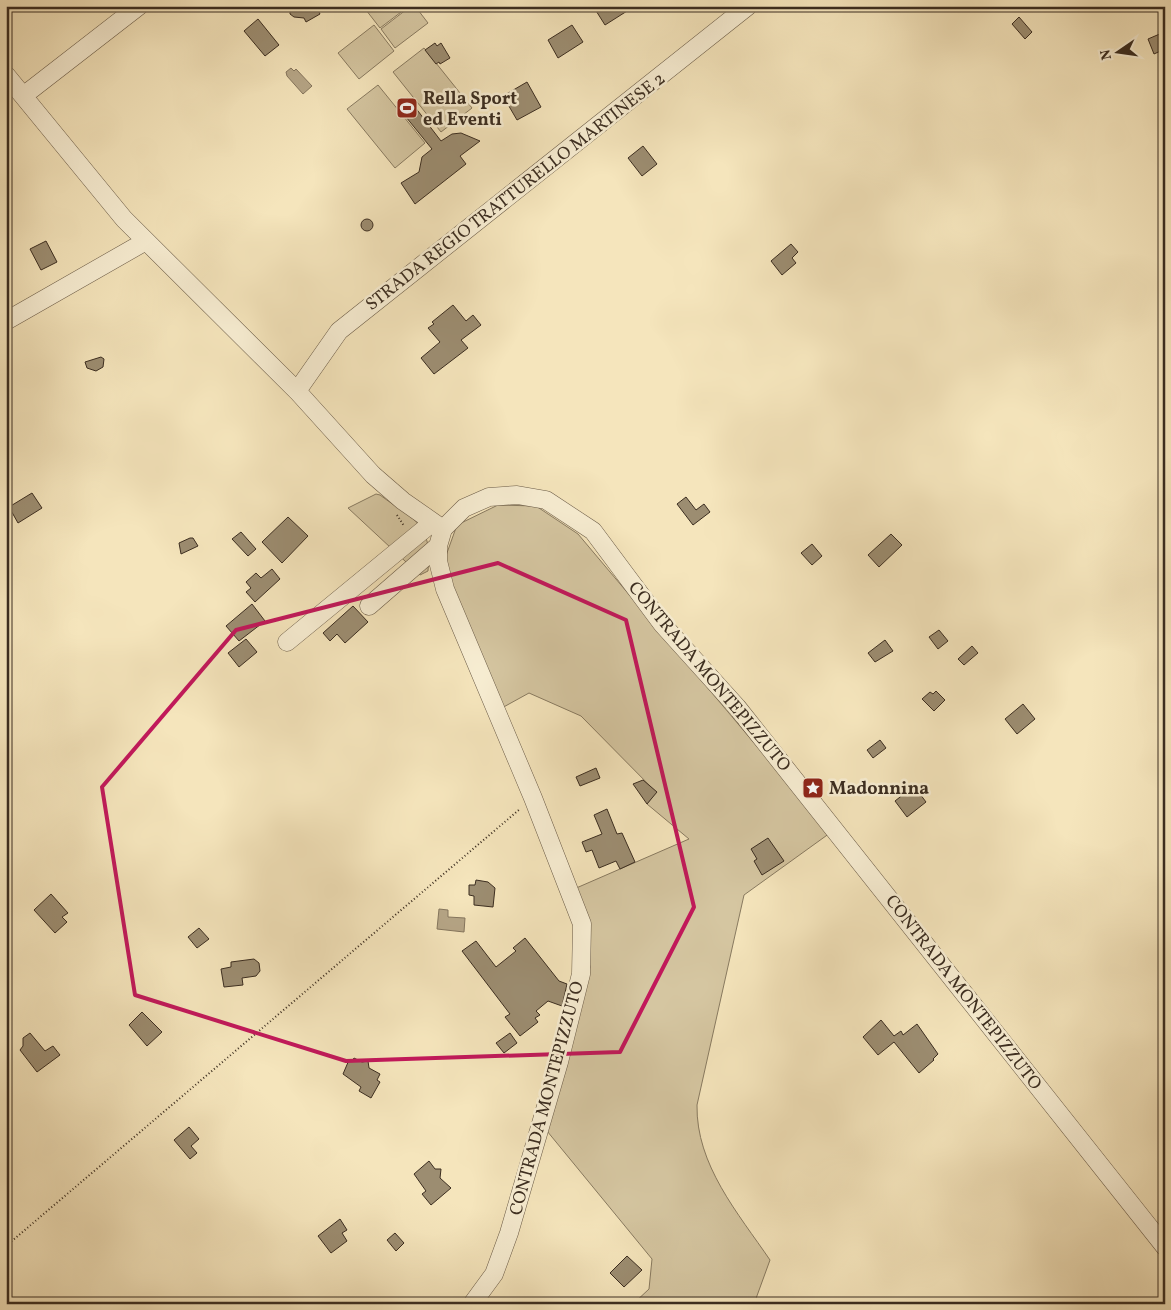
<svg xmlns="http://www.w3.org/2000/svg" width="1171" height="1310" font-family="Vollkorn,serif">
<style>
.green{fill:#d5c6a1;stroke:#887a60}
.water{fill:#b6a687;stroke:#85765e}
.building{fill:#9c8d71;stroke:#3b2d20}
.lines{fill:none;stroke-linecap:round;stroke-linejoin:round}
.minor-casing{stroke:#6a5b47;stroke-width:19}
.path{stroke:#3b2d20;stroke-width:2;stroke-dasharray:1 2.5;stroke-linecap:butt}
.minor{stroke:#f8eed3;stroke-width:18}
.marked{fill:none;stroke:#c2185b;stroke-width:4;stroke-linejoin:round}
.labels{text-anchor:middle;stroke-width:5;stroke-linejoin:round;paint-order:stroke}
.poi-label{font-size:18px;font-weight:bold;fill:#3b2d20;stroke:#f8eed3;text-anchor:start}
.street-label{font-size:18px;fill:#3b2d20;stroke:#f8eed3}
</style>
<rect width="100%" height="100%" fill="#f5e5bc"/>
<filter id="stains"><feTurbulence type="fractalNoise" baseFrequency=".004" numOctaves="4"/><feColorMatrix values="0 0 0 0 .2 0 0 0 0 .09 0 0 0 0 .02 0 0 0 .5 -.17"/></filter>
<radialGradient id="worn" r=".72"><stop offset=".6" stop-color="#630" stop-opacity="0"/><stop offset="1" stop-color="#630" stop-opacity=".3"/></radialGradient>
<path class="green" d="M372,6H409L380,28L366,10Z
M411,6H415L428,23L395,48L381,29Z
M374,25L394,51L359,79L338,53Z
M424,48L472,108L441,132L393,72Z
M378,85L425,143L395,168L347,109Z
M376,494L380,495C416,522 432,522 428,571L420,575L348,508Z
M498,505L536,506L578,534L830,833L744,895L697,1105C696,1165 738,1213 770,1260L754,1304H633L649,1289L652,1259L547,1131L590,967L574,889L689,839L647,804L656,792L581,716L529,693L500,709L443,564L457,525Z"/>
<path class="water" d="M291,68L294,71L296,69L312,86L303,94L287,76L286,72Z
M439,909L448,910V917L465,918L464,932L437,929Z"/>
<path class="building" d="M306,6H316L320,14L306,22L304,18L294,17L290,14V7Z
M593,6H635L605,25Z
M1019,17L1032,32L1025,39L1012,24Z
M258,19L279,45L265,56L244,31Z
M572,25L583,42L558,58L548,40Z
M1162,33L1165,39V49L1154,54L1148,39Z
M435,43L437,46L441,43L450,58L440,64L439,62L436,64L425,50Z
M527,82L541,107L517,120L503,96Z
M408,98L441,141L452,134L461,133L480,141L460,156L466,164L415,204L401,183L419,172L422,157L432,149L397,106Z
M643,146L657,164L642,176L628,158Z
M361 225a6 6 0 1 1 12 0a6 6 0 1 1-12 0Z
M46,241L57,262L41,270L30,249Z
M791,244L798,252L792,258L796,263L782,275L771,261Z
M453,305L466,321L473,315L481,325L461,340L468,348L434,374L421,358L440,342L428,328L434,324L432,322Z
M101,357L104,359L103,367L96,371L87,368L85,362Z
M32,493L42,508L18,523L9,507Z
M686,497L696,510L704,504L710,512L693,525L677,504Z
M288,517L308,536L282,563L262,542Z
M241,532L256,549L248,556L232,539Z
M891,534L902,545L879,567L868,555Z
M190,538H193L198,546L181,554L179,543Z
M812,544L822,556L812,565L801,553Z
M272,569L280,579L255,602L246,592L251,588L246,582L256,573L261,578Z
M252,604L265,621L239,641L226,626Z
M353,606L368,622L345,643L337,634L330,641L323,633Z
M939,630L948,641L938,649L929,637Z
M246,639L257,652L239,667L228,653Z
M885,640L893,651L875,662L868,653Z
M972,646L978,653L964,665L958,659Z
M936,691L945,700L934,711L922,699L930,692L933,694Z
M1023,704L1035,719L1017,734L1005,719Z
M880,740L886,748L873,758L867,750Z
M596,768L600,778L580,786L576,777Z
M643,780L657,792L647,804L633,784Z
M914,786L926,802L907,817L895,801Z
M607,809L617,834L622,833L635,862L620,869L616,861L599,868L592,850L586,852L582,842L602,834L594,815Z
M768,838L784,861L762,875L754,861L757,859L751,849Z
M476,880L488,882L495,888L493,907L474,905V896L469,895V885H475Z
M51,894L68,913L62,917L67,922L55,933L34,910Z
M199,928L209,939L197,948L188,937Z
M525,938L559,981L567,984L562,1006L548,1001L536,1011L540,1015L535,1018L538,1022L520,1036L505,1017L510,1014L462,951L476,941L496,967L516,951L513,948Z
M254,959L259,963L260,971L256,976L242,978L243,985L224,987L221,969L231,967V962Z
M142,1012L162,1032L147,1046L129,1025Z
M881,1020L894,1036L901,1031L903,1035L917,1024L938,1054L933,1059L934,1060L919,1073L894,1042L878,1055L863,1037Z
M30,1033L45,1051L53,1046L60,1055L37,1072L20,1050L23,1046V1038Z
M510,1033L517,1043L504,1053L496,1043Z
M354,1058L362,1062L368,1061L369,1068L380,1074L377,1080L380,1082L371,1098L359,1091L361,1087L343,1074L349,1060L352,1061Z
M189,1127L199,1139L191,1146L197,1153L190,1159L174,1140Z
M429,1161L435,1169H441L440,1178L451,1188L431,1205L422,1194L426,1191L414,1174Z
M340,1219L347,1230L342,1233L347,1241L331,1253L318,1236Z
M395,1233L404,1243L396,1251L387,1240Z
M627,1256L642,1270L624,1287L610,1273Z"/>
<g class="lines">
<g class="minor-casing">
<path id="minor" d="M6,75L124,219L297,391L373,475L403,501L443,529
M23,96L139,6
M6,321L146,241
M297,391L339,331L748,6
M369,606L438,546
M287,642L433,522
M472,1304L494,1274L509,1233L559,1062L581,974L582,924L533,798L445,589L438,561V546L443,529L464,508L489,497L517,495L546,500L593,531L663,625L737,707L1165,1247"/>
</g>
<path class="path" d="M397,515L404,526
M6,1246L520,809"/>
<use href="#minor" class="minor"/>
</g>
<path class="marked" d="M498,563L626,620L694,907L620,1052L346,1061L135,995L102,787L236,630Z"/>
<defs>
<g id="stadium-square" transform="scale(1.125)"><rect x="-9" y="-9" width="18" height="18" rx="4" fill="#8f2418" stroke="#f8eed3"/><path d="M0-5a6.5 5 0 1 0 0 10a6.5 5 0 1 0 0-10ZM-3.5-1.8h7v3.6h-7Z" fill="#fff"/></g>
<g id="sight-square" transform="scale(1.125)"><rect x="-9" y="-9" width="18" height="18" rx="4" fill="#8f2418" stroke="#f8eed3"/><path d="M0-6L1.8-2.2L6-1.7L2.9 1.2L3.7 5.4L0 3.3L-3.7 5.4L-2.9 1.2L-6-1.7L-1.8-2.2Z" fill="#fff"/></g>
</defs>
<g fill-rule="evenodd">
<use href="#stadium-square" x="407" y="108"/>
<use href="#sight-square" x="813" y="788"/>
</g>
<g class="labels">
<g class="poi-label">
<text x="423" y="104">Rella Sport<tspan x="423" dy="21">ed Eventi</tspan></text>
<text x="829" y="794">Madonnina</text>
</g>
<g class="street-label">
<text transform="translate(515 191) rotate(-38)" y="6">STRADA REGIO TRATTURELLO MARTINESE 2</text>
<text transform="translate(710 676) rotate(50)" y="6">CONTRADA MONTEPIZZUTO</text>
<text transform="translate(964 992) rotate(52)" y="6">CONTRADA MONTEPIZZUTO</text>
<text transform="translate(546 1098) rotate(-75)" y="6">CONTRADA MONTEPIZZUTO</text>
</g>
</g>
<rect width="1171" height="1310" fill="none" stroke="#f5e5bc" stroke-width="25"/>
<rect x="8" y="8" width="1156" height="1295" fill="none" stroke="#3b2d20" stroke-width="2.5"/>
<rect x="12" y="12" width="1146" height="1285" fill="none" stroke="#3b2d20"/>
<g transform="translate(1118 52) rotate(257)" stroke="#f8eed3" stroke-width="4" paint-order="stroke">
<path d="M0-4L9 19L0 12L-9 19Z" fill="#3b2d20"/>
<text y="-8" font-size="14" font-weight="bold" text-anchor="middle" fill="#3b2d20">N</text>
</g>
<rect width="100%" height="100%" filter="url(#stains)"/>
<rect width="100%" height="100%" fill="url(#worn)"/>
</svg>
